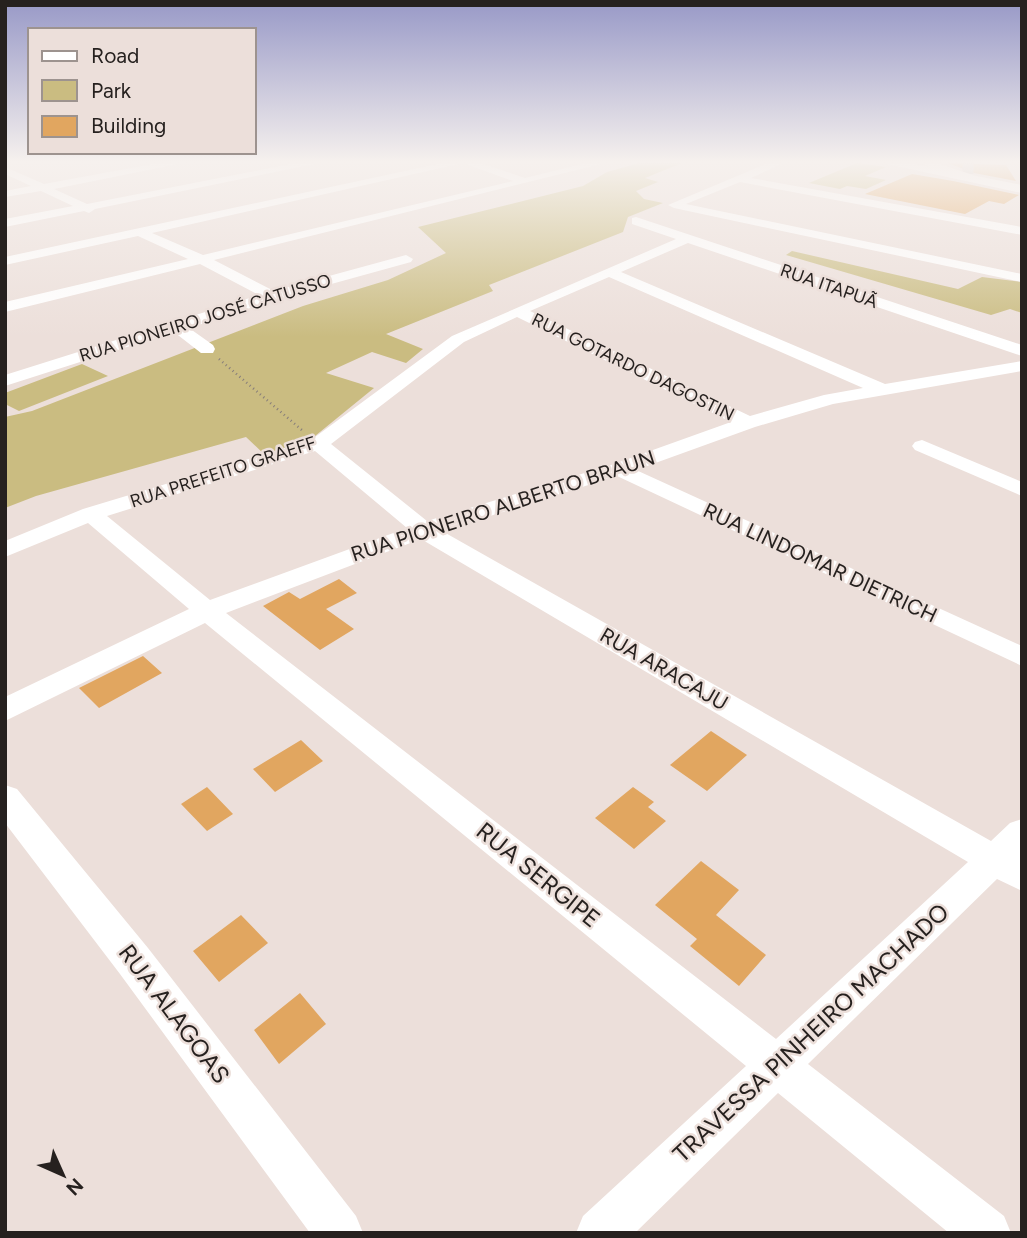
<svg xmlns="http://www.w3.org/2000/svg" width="1027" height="1238" font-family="Figtree,sans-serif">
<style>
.green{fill:#cabc81}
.building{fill:#e1a660}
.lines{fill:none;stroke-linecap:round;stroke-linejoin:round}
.minor-tunnel{stroke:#c4b9b5;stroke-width:11;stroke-dasharray:11 6;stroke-linecap:butt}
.path{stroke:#867d7a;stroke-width:2.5;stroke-dasharray:1 3.5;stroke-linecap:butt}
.minor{fill:#fff;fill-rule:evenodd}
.major{fill:#fff;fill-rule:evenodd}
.labels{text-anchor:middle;stroke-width:5;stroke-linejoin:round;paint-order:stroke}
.far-street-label{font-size:18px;fill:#26211f;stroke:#ecdfda}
.street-label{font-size:21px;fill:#26211f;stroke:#ecdfda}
.near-street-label{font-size:24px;fill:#26211f;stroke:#ecdfda}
</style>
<rect width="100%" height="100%" fill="#ecdfda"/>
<path class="green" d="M639,163H682L645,178L658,182L636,191L644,199L663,203L628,217L623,232L489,285L493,291L386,334L423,349L406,363L372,352L326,373L374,388L304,445L267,457L246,437L36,496L5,508V417L32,411L303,306L388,280L446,253L418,227L583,186L607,172Z
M857,163L886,167L865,176L886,180L866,189L847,186L840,189L809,183Z
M792,251L958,289L982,277L1022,282V313L1010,309L991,315L786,255Z
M82,364L108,376L19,411L5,404V393Z"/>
<path class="building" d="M948,163L1006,165L1016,181L974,173Z
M912,174L953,181L1019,195L1004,204L989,201L965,214L865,194Z
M339,579L357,593L326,609L354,629L320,650L263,606L289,592L300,599Z
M143,656L162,673L99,708L79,688Z
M711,731L747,755L707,791L670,765Z
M301,740L323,761L275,792L253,769Z
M207,787L233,814L207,831L181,804Z
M633,787L654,802L648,807L666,821L634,849L595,818Z
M701,861L739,890L716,915L766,955L739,986L690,946L697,939L655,905Z
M241,915L268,943L219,982L193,951Z
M300,993L326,1024L279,1064L254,1030Z"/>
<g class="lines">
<path class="minor-tunnel" d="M968,163V175"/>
<path class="path" d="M219,359L303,431"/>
<path class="minor" d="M158,163H183L54,189L87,204L296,163H319L95,209L89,213L84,211L5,227V219L73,206L41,191L5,197V191L31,186L5,174V167L44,184Z
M442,163H463L152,233L203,255L513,181L463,163H480L525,178L586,163H605L214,260L274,291L406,255L413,259L411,262L277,299L189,328L213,345L215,349L213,353H201L174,332L5,386V375L259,295L200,264L5,312V302L188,259L138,236L5,265V257Z
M768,163H783L751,178L1022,227V235L740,182L686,204L1022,274V282L674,208L668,205Z
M923,163H937L973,175C960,184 935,172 923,163Z
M636,217L1022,345V356L688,243L621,272L885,384L1022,361V371L833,404L755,427L636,470L1022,646V666L617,476L442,531L991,841L1010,823L1022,819V891L997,879L808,1064L1004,1216L1011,1233H949L778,1093L635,1233H576L583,1216L746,1066L205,623L5,721V697L189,609L88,523L5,557V541L83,509L311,440L452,336L676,239L632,224V218ZM609,277L863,388L824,395L750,416L530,311ZM517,317L731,422L611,465L427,521L331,444L464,342ZM315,451L407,528L210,600L107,516ZM421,539L968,862L776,1039L226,613Z
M922,440L1022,482V496L915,450L912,446L915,442Z
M5,785L17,789L148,948L356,1216L363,1233H310L120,974L5,823Z"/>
<path class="major" d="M882,163H910L1022,185V193Z"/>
</g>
<linearGradient id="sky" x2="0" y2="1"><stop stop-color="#9899c7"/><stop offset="0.48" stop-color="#f6f1ee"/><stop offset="1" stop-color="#f6f1ee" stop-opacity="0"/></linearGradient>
<rect width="1027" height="337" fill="url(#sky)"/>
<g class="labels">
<g class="far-street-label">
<text transform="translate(829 286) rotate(19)" y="6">RUA ITAPUÃ</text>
<text transform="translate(205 318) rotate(-17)" y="6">RUA PIONEIRO JOSÉ CATUSSO</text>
<text transform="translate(633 367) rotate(26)" y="6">RUA GOTARDO DAGOSTIN</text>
<text transform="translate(223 472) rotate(-18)" y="6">RUA PREFEITO GRAEFF</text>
</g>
<g class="street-label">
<text transform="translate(503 506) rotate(-18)" y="7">RUA PIONEIRO ALBERTO BRAUN</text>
<text transform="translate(820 563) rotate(25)" y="7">RUA LINDOMAR DIETRICH</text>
<text transform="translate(664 669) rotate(30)" y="7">RUA ARACAJU</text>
</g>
<g class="near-street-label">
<text transform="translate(538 875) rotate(39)" y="8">RUA SERGIPE</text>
<text transform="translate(174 1014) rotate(53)" y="8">RUA ALAGOAS</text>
<text transform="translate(811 1033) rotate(-43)" y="8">TRAVESSA PINHEIRO MACHADO</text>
</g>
</g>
<rect width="1027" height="1238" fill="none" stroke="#26211f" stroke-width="14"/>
<rect x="28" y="28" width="228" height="126" fill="#ecdfda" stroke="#9d938f" stroke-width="2"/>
<rect x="42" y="51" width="35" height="10" fill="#ffffff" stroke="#9d938f" stroke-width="2"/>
<text x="91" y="63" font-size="21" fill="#26211f">Road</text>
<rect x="42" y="80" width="35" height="21" fill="#cabc81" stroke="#9d938f" stroke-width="2"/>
<text x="91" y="98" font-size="21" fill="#26211f">Park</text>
<rect x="42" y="116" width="35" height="21" fill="#e1a660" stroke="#9d938f" stroke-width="2"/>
<text x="91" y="133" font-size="21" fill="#26211f">Building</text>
<g transform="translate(63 1175) rotate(135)" stroke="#ecdfda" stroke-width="5" paint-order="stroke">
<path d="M0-5L12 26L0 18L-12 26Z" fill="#26211f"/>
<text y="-10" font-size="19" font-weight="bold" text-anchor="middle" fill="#26211f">N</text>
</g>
</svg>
